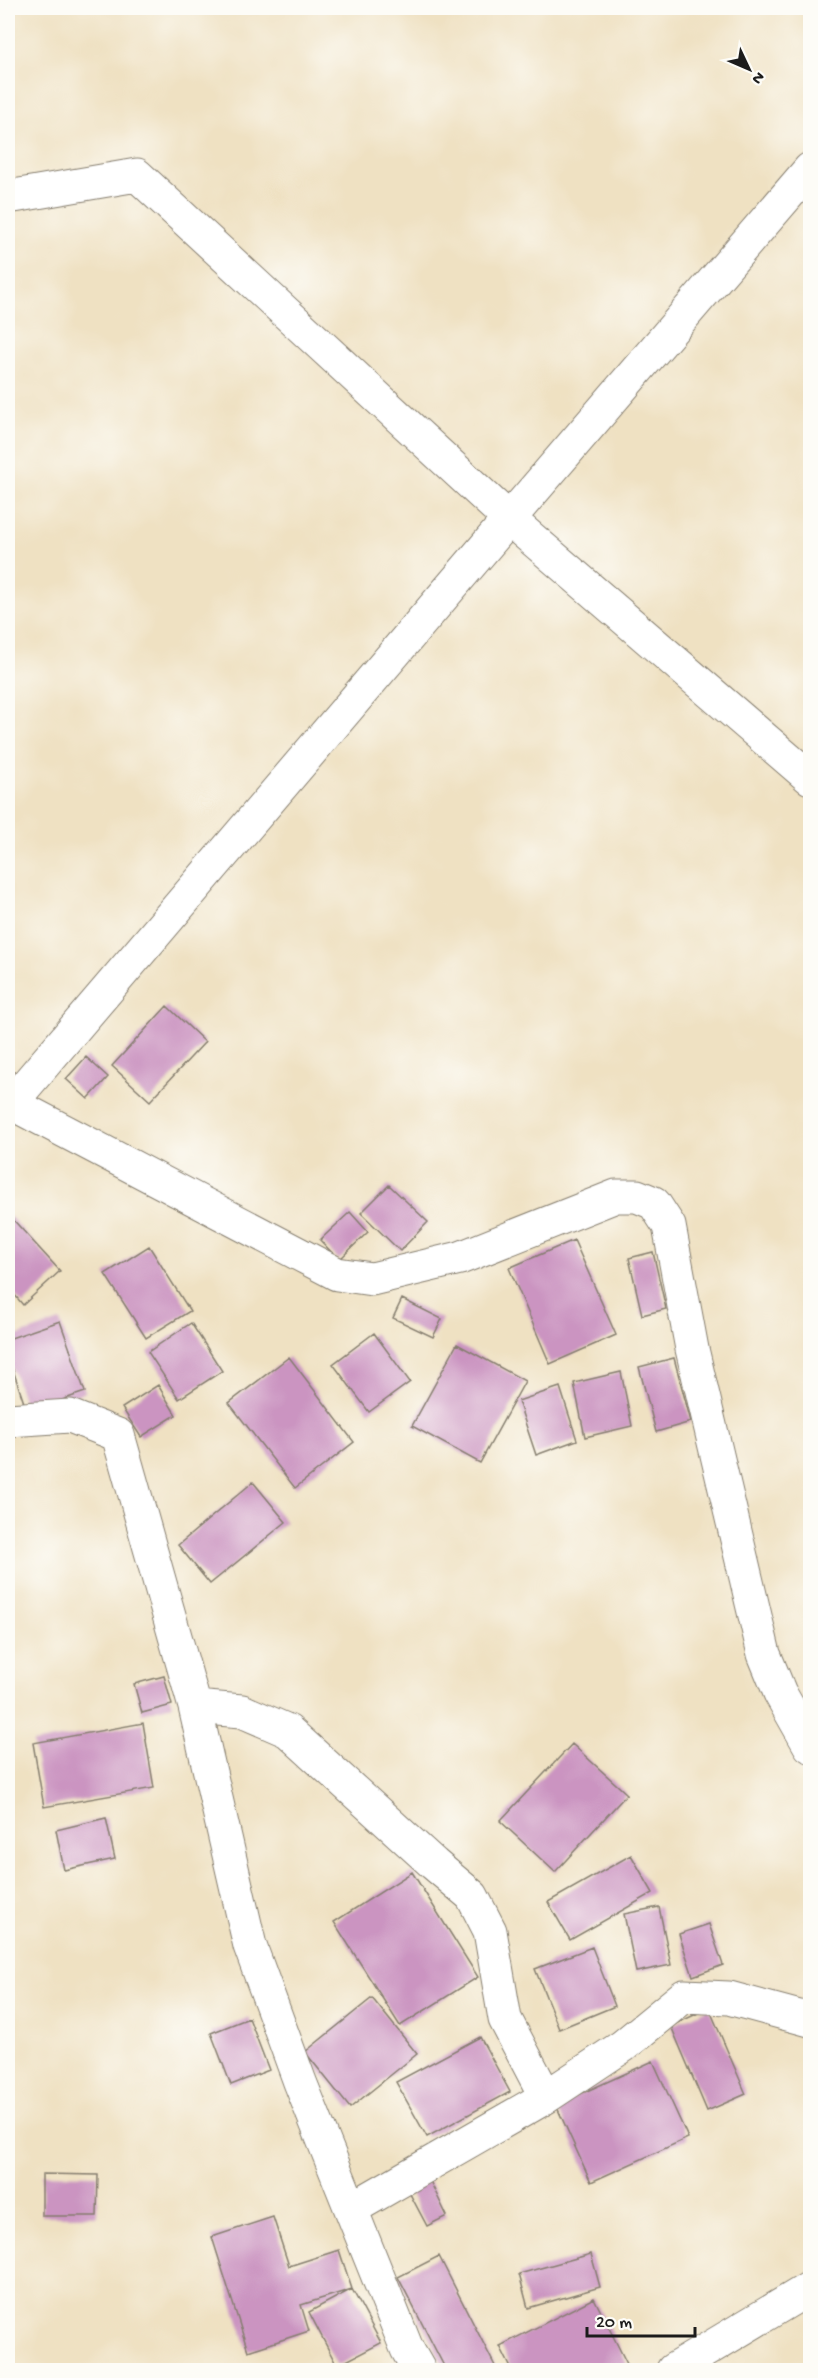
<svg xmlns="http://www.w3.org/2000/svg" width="818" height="2378" font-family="'Gochi Hand',sans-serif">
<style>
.building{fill:#cb94c1}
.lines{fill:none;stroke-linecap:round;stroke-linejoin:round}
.street-casing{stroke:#867e6f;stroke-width:35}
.secondary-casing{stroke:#867e6f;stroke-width:35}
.street{stroke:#fff;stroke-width:33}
.secondary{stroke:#fff;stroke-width:33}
</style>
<rect width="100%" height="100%" fill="#fdfcf7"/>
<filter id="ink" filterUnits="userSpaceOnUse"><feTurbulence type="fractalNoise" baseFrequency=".0167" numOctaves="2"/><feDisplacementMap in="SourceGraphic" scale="12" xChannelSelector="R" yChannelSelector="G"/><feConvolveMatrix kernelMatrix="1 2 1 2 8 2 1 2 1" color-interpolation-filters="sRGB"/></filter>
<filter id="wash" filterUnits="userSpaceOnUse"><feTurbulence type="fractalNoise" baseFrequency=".008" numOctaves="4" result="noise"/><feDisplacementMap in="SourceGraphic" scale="24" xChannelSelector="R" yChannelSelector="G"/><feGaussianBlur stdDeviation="1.35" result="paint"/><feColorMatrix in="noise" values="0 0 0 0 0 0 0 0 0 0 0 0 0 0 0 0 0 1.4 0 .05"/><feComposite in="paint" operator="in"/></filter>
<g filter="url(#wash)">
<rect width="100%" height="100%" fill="#efe1c2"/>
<g id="blocks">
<path class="building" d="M167,1006L205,1042L150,1101L112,1066Z
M86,1057L108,1077L88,1099L66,1079Z
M389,1185L428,1222L400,1251L361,1213Z
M350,1212L368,1232L339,1260L320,1240Z
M8,1214L60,1271L23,1305L8,1287Z
M574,1240L616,1335L550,1364L509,1268Z
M149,1246L190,1311L146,1338L105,1274Z
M653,1252L666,1309L642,1315L629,1258Z
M402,1299L442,1319L433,1337L393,1318Z
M60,1321L85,1392L27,1412L8,1355V1339Z
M191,1323L222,1371L179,1399L148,1352Z
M374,1333L410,1382L369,1412L333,1364Z
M457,1344L525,1381L480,1463L412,1426Z
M289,1357L354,1442L295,1488L229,1403Z
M674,1358L691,1422L656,1432L639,1367Z
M621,1372L632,1426L585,1437L574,1383Z
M158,1385L176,1415L141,1437L122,1408Z
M560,1387L577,1440L536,1455L518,1401Z
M253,1482L286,1522L210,1584L178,1545Z
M164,1676L172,1705L142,1713L134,1684Z
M143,1723L154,1788L44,1807L33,1743Z
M572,1744L627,1794L555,1872L500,1821Z
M106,1818L115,1859L64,1870L56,1830Z
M631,1855L653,1893L570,1940L548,1902Z
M412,1872L478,1977L400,2026L334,1922Z
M659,1907L671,1965L636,1972L624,1914Z
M709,1924L723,1965L693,1976L679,1934Z
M592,1947L615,2006L559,2029L535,1969Z
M372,1998L417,2054L350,2108L305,2052Z
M709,2008L746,2094L707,2111L671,2026Z
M249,2018L269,2070L231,2085L211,2033Z
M480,2037L510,2092L427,2137L396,2082Z
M653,2061L688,2138L591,2182L556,2105Z
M42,2174L98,2175L97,2216H42Z
M430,2181L447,2216L427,2226L409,2192Z
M273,2217L289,2266L339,2250L352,2289L381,2343L337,2366L309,2312L352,2289L301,2305L309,2331L248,2351L212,2237Z
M591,2254L600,2287L528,2308L519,2274Z
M439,2256L497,2370H446L398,2277Z
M594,2298L630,2370H512L500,2346Z"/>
</g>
</g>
<g filter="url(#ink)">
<use href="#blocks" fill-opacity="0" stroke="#867e6f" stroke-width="1.5"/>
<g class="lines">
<g class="street-casing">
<path id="street" d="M810,169L509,519L11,1103L337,1274L372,1279L460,1258L616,1196H637L654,1203L669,1226L692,1349L764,1654L780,1693L810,1746
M8,197L137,175L509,519L810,778
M8,1420L70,1416L118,1435L195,1707L250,1946L300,2082L407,2349L419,2370
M195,1707L242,1711L288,1731L434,1864L472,1896L490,1931L505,2019L546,2097
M351,2209L546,2097L623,2046L684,1996L729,1998L810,2020
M673,2370L810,2288"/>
</g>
<g class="secondary-casing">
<path id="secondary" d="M8,1101L11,1103"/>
</g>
<use href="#street" class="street"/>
<use href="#secondary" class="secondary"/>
</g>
</g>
<rect width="818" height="2378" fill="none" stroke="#fdfcf7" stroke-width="30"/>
<g transform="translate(749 69) rotate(134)" stroke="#fdfcf7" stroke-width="4.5" paint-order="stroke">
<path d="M0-4.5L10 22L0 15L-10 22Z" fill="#1c1c1c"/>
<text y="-9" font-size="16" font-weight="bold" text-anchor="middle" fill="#1c1c1c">N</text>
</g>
<path d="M587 2327v9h108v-9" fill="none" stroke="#1c1c1c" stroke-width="3"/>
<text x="596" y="2327" font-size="18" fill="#1c1c1c" stroke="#fdfcf7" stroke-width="4.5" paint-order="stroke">20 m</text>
</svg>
